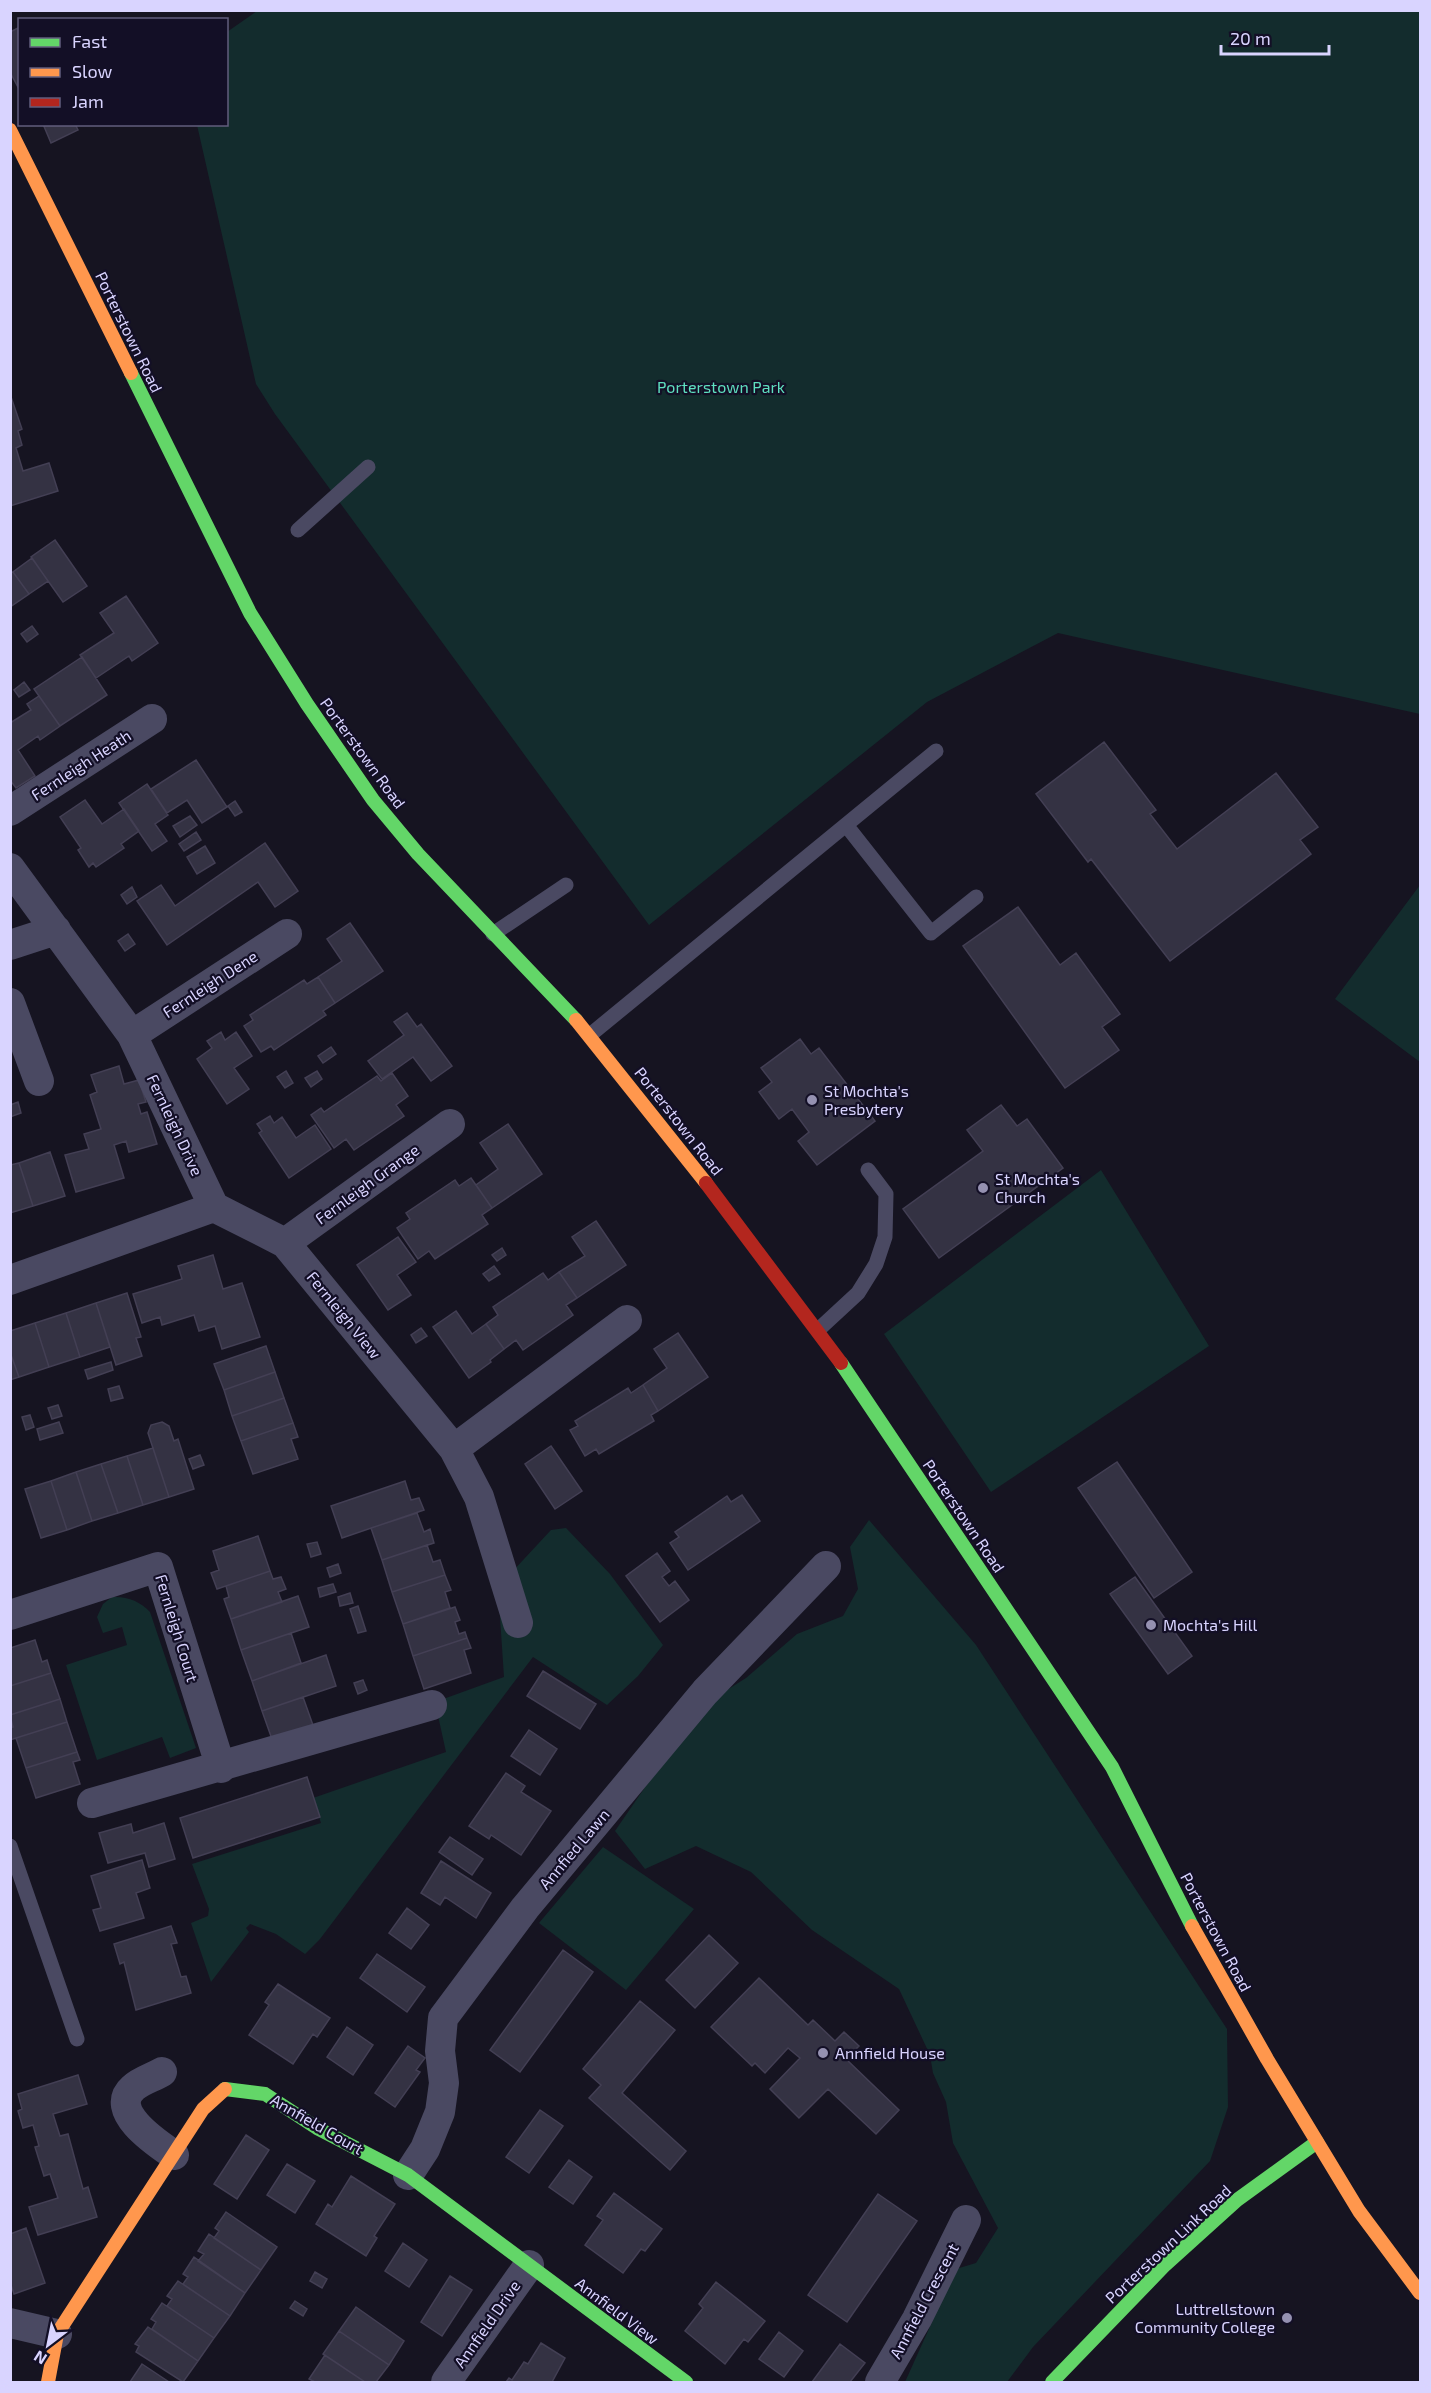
<svg xmlns="http://www.w3.org/2000/svg" width="1431" height="2393" font-family="'Exo 2',sans-serif">
<style>
.green{fill:#132c2d}
.building{fill:#343243;stroke:#433f54;stroke-width:1.5}
.lines{fill:none;stroke-linecap:round;stroke-linejoin:round}
.lane{stroke:#4a4962;stroke-width:15}
.street{stroke:#4a4962;stroke-width:30}
.fast{stroke:#63d668;stroke-width:14}
.slow{stroke:#ff974d;stroke-width:14}
.jam{stroke:#b3261e;stroke-width:14}
.poi-dot{fill:#9591b1;stroke:#130f26;stroke-width:2}
.labels{text-anchor:middle;stroke-width:4.5;stroke-linejoin:round;paint-order:stroke}
.street-label{font-size:16px;fill:#d9d4ff;stroke:#130f26}
.park-label{font-size:16px;fill:#5fe0c0;stroke:#130f26}
.poi-label{font-size:16px;fill:#d9d4ff;stroke:#130f26;text-anchor:start}
</style>
<rect width="100%" height="100%" fill="#161421"/>
<path class="green" d="M257,11H1420V714L1058,633L927,702L649,925L275,414L256,384L197,125L226,124L227,32Z
M1420,885V1062L1335,999Z
M1101,1170L1209,1346L991,1492L884,1334Z
M869,1520L976,1645L1227,2029L1228,2107L1210,2161L1033,2347L1007,2382H905L956,2269L976,2263L998,2228L953,2143L946,2102L933,2073L930,2055L899,1989L812,1930L751,1872L696,1846L645,1869L615,1831L700,1707L746,1678L797,1634L843,1616L858,1589L850,1547Z
M566,1528L610,1574L663,1645L638,1676L607,1705L533,1657L320,1939L305,1954L276,1934L250,1924L246,1928L249,1932L211,1982L191,1923L208,1916L209,1909L192,1864L321,1823L313,1798L446,1752L435,1702L504,1677L498,1587L551,1530Z
M112,1597C127,1596 140,1601 150,1612L196,1748L170,1758L162,1737L97,1760L66,1665L127,1645L122,1627L103,1633L97,1617L103,1604Z
M603,1847L694,1909L626,1990L539,1923Z"/>
<path class="building" d="M20,27V91L10,72V32Z
M43,124H75L78,130L51,143Z
M10,394L22,429L18,431L22,445L16,448L23,471L49,463L58,491L10,506Z
M55,540L87,586L63,602L31,557Z
M32,558L48,581L29,594L13,572Z
M13,572L29,594L10,607V573Z
M126,596L158,643L132,661L129,656L96,678L80,655L114,633L100,613Z
M32,626L38,634L27,642L21,634Z
M82,657L107,695L60,726L34,689Z
M24,682L30,690L19,697L14,690Z
M39,696L60,726L40,740L38,736L18,750L35,776L16,788L10,780V723L31,710L27,704Z
M1104,742L1156,810L1150,814L1177,849L1276,773L1318,827L1300,840L1311,854L1170,961L1091,859L1088,862L1036,794Z
M196,760L227,807L202,823L187,800L167,813L151,789Z
M147,784L168,815L155,824L167,841L152,851L119,803Z
M85,800L102,824L124,809L139,831L121,844L124,848L96,867L93,863L89,867L78,850L81,848L60,817Z
M235,801L242,812L235,816L228,806Z
M190,816L197,825L180,837L173,826Z
M196,832L201,840L184,851L179,844Z
M265,843L298,891L275,907L258,882L167,945L137,901L161,885L175,906Z
M205,846L215,863L197,874L187,857Z
M132,887L137,897L127,904L121,895Z
M1018,907L1060,965L1076,953L1120,1014L1102,1027L1119,1050L1065,1088L963,946Z
M350,923L383,971L335,1003L318,977L342,961L327,939Z
M128,934L135,944L125,951L118,941Z
M318,977L335,1003L323,1011L326,1015L274,1050L271,1046L261,1052L244,1026L253,1020L250,1015L304,980L307,984Z
M407,1013L417,1027L421,1024L452,1066L431,1081L413,1057L382,1079L368,1061L404,1035L394,1022Z
M221,1032L225,1040L236,1032L252,1056L234,1068L249,1089L227,1104L197,1059L212,1048L207,1041Z
M800,1039L811,1054L819,1048L875,1121L817,1165L798,1141L809,1132L792,1109L779,1119L759,1092L772,1082L761,1068Z
M331,1047L336,1054L323,1063L318,1056Z
M119,1066L124,1084L139,1080L146,1102L138,1104L141,1114L147,1112L157,1144L129,1152L126,1141L114,1145L124,1178L76,1192L65,1155L89,1149L84,1134L101,1129L90,1095L97,1092L91,1075Z
M286,1071L293,1083L285,1088L277,1077Z
M317,1071L322,1079L311,1087L305,1078Z
M392,1073L408,1096L396,1105L404,1116L354,1150L346,1139L334,1148L311,1115L321,1108L324,1112L377,1076L381,1081Z
M18,1102L21,1113L10,1117V1105Z
M1001,1105L1017,1126L1027,1119L1063,1168L939,1258L903,1209L983,1151L967,1130Z
M270,1116L274,1123L282,1117L296,1138L315,1125L331,1149L289,1178L259,1133L262,1131L257,1124Z
M508,1124L542,1174L492,1208L476,1185L498,1169L480,1143Z
M50,1152L65,1196L33,1206L19,1163Z
M19,1163L33,1206L10,1213V1165Z
M471,1178L492,1208L482,1215L488,1224L435,1259L429,1251L418,1259L397,1228L410,1219L406,1213L455,1180L459,1186Z
M596,1221L626,1265L577,1298L559,1272L585,1256L572,1237Z
M398,1237L416,1262L397,1275L411,1295L388,1310L357,1265Z
M502,1248L506,1255L497,1261L492,1255Z
M213,1255L223,1289L242,1283L260,1337L222,1349L215,1326L199,1331L194,1315L162,1325L160,1317L142,1323L133,1294L182,1279L178,1266Z
M494,1266L500,1274L489,1281L483,1274Z
M559,1272L577,1298L566,1305L573,1315L523,1350L516,1340L504,1349L486,1324L498,1315L493,1307L543,1273L548,1280Z
M127,1293L141,1337L136,1338L142,1356L116,1365L96,1303Z
M96,1303L110,1347L80,1357L66,1313Z
M456,1311L472,1334L486,1324L504,1349L490,1360L491,1362L469,1378L433,1327Z
M66,1313L80,1357L49,1367L35,1323Z
M35,1323L49,1367L19,1377L10,1352V1331Z
M421,1328L427,1336L416,1343L411,1335Z
M678,1333L708,1377L658,1411L643,1385L667,1368L654,1349Z
M266,1346L275,1372L224,1390L214,1364Z
M10,1352L19,1377L10,1380Z
M111,1362L113,1370L88,1379L85,1370Z
M275,1372L284,1398L232,1416L224,1390Z
M643,1385L658,1411L651,1415L654,1421L599,1454L596,1449L585,1456L570,1430L578,1426L575,1421L628,1388L631,1393Z
M119,1386L123,1398L111,1401L108,1389Z
M284,1398L293,1423L241,1441L232,1416Z
M58,1405L62,1416L52,1419L48,1408Z
M30,1415L34,1427L26,1430L22,1417Z
M59,1422L63,1433L40,1440L37,1429Z
M162,1422L169,1426L174,1441L178,1439L194,1489L169,1497L148,1433L151,1425Z
M293,1423L298,1437L291,1439L298,1459L253,1474L241,1441Z
M551,1446L582,1491L555,1509L525,1464Z
M153,1448L169,1497L143,1505L127,1456Z
M200,1455L204,1465L193,1469L189,1459Z
M127,1456L143,1505L118,1513L101,1464Z
M1117,1462L1192,1572L1154,1598L1078,1488Z
M101,1464L118,1513L92,1521L76,1472Z
M76,1472L92,1521L67,1530L51,1481Z
M51,1481L67,1530L41,1538L25,1489Z
M405,1481L411,1500L419,1498L424,1510L342,1538L331,1506Z
M742,1495L760,1521L688,1570L670,1543L679,1537L675,1532L727,1496L731,1502Z
M417,1513L424,1532L430,1529L434,1543L382,1560L371,1528Z
M258,1536L270,1571L217,1589L211,1573L219,1570L213,1551Z
M317,1542L321,1554L311,1557L307,1544Z
M427,1545L433,1562L440,1560L445,1575L392,1592L382,1560Z
M657,1553L670,1571L662,1577L669,1586L675,1581L689,1600L660,1622L626,1576Z
M338,1564L341,1573L330,1577L327,1568Z
M270,1571L273,1579L281,1577L286,1589L278,1592L282,1602L231,1619L224,1599L229,1597L226,1586Z
M445,1575L451,1590L445,1592L450,1608L403,1624L392,1592Z
M1135,1577L1192,1656L1168,1674L1110,1594Z
M333,1584L336,1592L320,1597L318,1588Z
M350,1593L353,1603L340,1606L338,1597Z
M298,1596L309,1627L241,1650L231,1619Z
M358,1606L366,1631L358,1633L350,1609Z
M455,1607L460,1620L455,1622L459,1634L465,1632L467,1638L413,1656L403,1624Z
M291,1633L301,1663L252,1681L241,1650Z
M467,1638L471,1648L464,1650L471,1673L424,1689L413,1656Z
M35,1640L42,1662L47,1660L51,1673L10,1686V1648Z
M326,1655L336,1686L262,1711L252,1681Z
M543,1671L596,1704L580,1729L527,1696Z
M51,1673L60,1699L10,1715V1686Z
M363,1680L367,1690L358,1694L354,1683Z
M303,1697L314,1728L273,1742L262,1711Z
M60,1699L67,1722L10,1740V1728L13,1727L10,1715Z
M67,1722L77,1752L26,1768L16,1738Z
M529,1730L557,1749L540,1775L511,1756Z
M77,1752L80,1760L73,1762L80,1784L36,1798L26,1768Z
M506,1773L525,1786L521,1792L551,1811L521,1855L491,1835L489,1839L469,1826Z
M307,1777L320,1817L193,1858L180,1818Z
M164,1823L175,1859L149,1867L145,1853L108,1863L99,1833L131,1824L133,1833Z
M450,1837L483,1859L472,1875L439,1852Z
M142,1860L150,1888L136,1893L144,1918L100,1931L93,1910L101,1908L91,1876Z
M441,1861L491,1893L476,1918L445,1897L440,1905L421,1893Z
M407,1908L429,1925L411,1949L389,1933Z
M171,1926L177,1943L171,1944L181,1977L186,1976L191,1993L136,2010L124,1962L120,1964L114,1944Z
M709,1935L738,1963L695,2008L666,1980Z
M563,1950L593,1972L520,2072L490,2050Z
M377,1954L425,1987L407,2012L360,1978Z
M759,1978L808,2025L813,2020L835,2041L844,2032L859,2046L846,2059L899,2110L876,2134L828,2089L799,2118L770,2089L800,2058L788,2048L765,2073L755,2063L752,2066L711,2027Z
M278,1984L330,2018L317,2037L313,2034L293,2064L249,2035L269,2005L265,2002Z
M640,2001L675,2030L622,2093L686,2151L670,2170L589,2098L601,2085L583,2069Z
M347,2027L373,2045L353,2075L327,2057Z
M408,2046L425,2058L416,2070L420,2072L395,2107L375,2093Z
M78,2075L87,2104L53,2114L60,2136L68,2134L83,2189L88,2187L97,2217L38,2235L29,2207L58,2198L50,2174L44,2176L35,2147L39,2146L33,2125L23,2128L18,2111L22,2109L18,2094Z
M540,2110L563,2126L529,2173L506,2157Z
M246,2135L269,2150L237,2199L214,2184Z
M569,2160L592,2177L573,2204L549,2187Z
M287,2164L315,2181L295,2213L267,2195Z
M351,2176L395,2204L374,2236L377,2238L366,2256L316,2224L328,2204L332,2207Z
M614,2193L662,2229L645,2251L641,2249L623,2273L585,2245L603,2220L597,2216Z
M878,2194L917,2221L847,2322L808,2295Z
M226,2212L277,2247L261,2270L214,2238L219,2231L215,2228Z
M26,2228L45,2283L14,2294L10,2282V2234Z
M209,2234L261,2270L245,2293L198,2261L204,2254L198,2251Z
M403,2243L427,2260L409,2287L385,2271Z
M194,2257L245,2293L230,2316L183,2284L188,2277L183,2274Z
M315,2272L327,2279L322,2288L310,2281Z
M450,2276L472,2290L442,2336L421,2322Z
M178,2281L230,2316L214,2338L167,2306L172,2299L167,2296Z
M716,2282L765,2321L748,2342L744,2339L725,2364L685,2331L703,2308L699,2304Z
M295,2301L307,2309L303,2316L290,2308Z
M162,2303L214,2338L198,2361L152,2329L156,2322L151,2319Z
M356,2307L404,2341L389,2365L339,2331Z
M148,2327L198,2361L183,2382L136,2352L139,2346L135,2344Z
M339,2331L389,2365L376,2382H365L323,2354Z
M779,2332L803,2351L784,2377L759,2359Z
M541,2343L565,2358L552,2382H506L509,2378L512,2380L524,2362L528,2364Z
M840,2344L865,2363L850,2382H812Z
M325,2355L365,2382H315L309,2379Z
M142,2364L169,2382H130Z"/>
<g class="lines">
<path class="lane" d="M298,530L368,467
M846,825L931,933L976,897
M493,934L566,885
M590,1035L936,751
M818,1330L858,1293L876,1264L885,1237L886,1194L868,1170
M10,1846L77,2039"/>
<path class="street" d="M10,811L152,719
M10,868L132,1035L214,1207
M10,945L56,930
M10,1003L39,1081
M132,1035L287,934
M214,1207L285,1243L454,1449L479,1497L518,1623
M285,1243L450,1124
M10,1280L214,1207
M454,1449L627,1320
M10,1615L158,1567L221,1768
M92,1803L432,1705
M162,2072C154,2077 140,2081 133,2088C107,2111 158,2144 174,2155
M408,2175L425,2149L440,2112L444,2083L440,2051L443,2018L525,1908L705,1692L826,1566
M10,2323L57,2334
M446,2382L529,2265
M880,2382L917,2319L966,2220"/>
<path class="fast" d="M131,373L250,613L307,704L373,800L418,854L576,1020
M841,1363L1112,1767L1192,1926
M225,2089L265,2094L317,2128L408,2175L686,2382
M1052,2382L1165,2265L1237,2200L1317,2142"/>
<path class="slow" d="M10,130L131,373
M576,1020L706,1183
M1192,1926L1267,2059L1359,2211L1420,2293
M48,2382L57,2334L203,2109L225,2089"/>
<path class="jam" d="M706,1183L841,1363"/>
</g>
<g class="poi-dot">
<circle cx="812" cy="1100" r="6"/>
<circle cx="983" cy="1188" r="6"/>
<circle cx="1151" cy="1625" r="6"/>
<circle cx="823" cy="2053" r="6"/>
<circle cx="1287" cy="2318" r="6"/>
</g>
<g class="labels">
<g class="street-label">
<text transform="translate(129 332) rotate(64)" y="6">Porterstown Road</text>
<text transform="translate(363 753) rotate(54)" y="6">Porterstown Road</text>
<text transform="translate(81 765) rotate(-33)" y="6">Fernleigh Heath</text>
<text transform="translate(210 984) rotate(-33)" y="6">Fernleigh Dene</text>
<text transform="translate(679 1121) rotate(52)" y="6">Porterstown Road</text>
<text transform="translate(175 1125) rotate(65)" y="6">Fernleigh Drive</text>
<text transform="translate(367 1184) rotate(-36)" y="6">Fernleigh Grange</text>
<text transform="translate(344 1315) rotate(51)" y="6">Fernleigh View</text>
<text transform="translate(964 1516) rotate(56)" y="6">Porterstown Road</text>
<text transform="translate(177 1628) rotate(73)" y="6">Fernleigh Court</text>
<text transform="translate(574 1849) rotate(-50)" y="6">Annfied Lawn</text>
<text transform="translate(1216 1932) rotate(62)" y="6">Porterstown Road</text>
<text transform="translate(317 2124) rotate(30)" y="6">Annfield Court</text>
<text transform="translate(1168 2244) rotate(-43)" y="6">Porterstown Link Road</text>
<text transform="translate(924 2301) rotate(-62)" y="6">Annfield Crescent</text>
<text transform="translate(617 2311) rotate(37)" y="6">Annfield View</text>
<text transform="translate(487 2324) rotate(-55)" y="6">Annfield Drive</text>
</g>
<g class="park-label">
<text x="721" y="393">Porterstown Park</text>
</g>
<g class="poi-label">
<text x="824" y="1097">St Mochta's<tspan x="824" dy="18">Presbytery</tspan></text>
<text x="995" y="1185">St Mochta's<tspan x="995" dy="18">Church</tspan></text>
<text x="1163" y="1631">Mochta's Hill</text>
<text x="835" y="2059">Annfield House</text>
<text x="1275" y="2315" text-anchor="end">Luttrellstown<tspan x="1275" dy="18">Community College</tspan></text>
</g>
</g>
<rect width="1431" height="2393" fill="none" stroke="#d9d4ff" stroke-width="24"/>
<rect x="18" y="18" width="210" height="108" fill="#130f26" stroke="#625e7d" stroke-width="1.5"/>
<rect x="30" y="38" width="30" height="9" fill="#63d668" stroke="#625e7d" stroke-width="1.5"/>
<text x="72" y="48" font-size="18" fill="#d9d4ff">Fast</text>
<rect x="30" y="68" width="30" height="9" fill="#ff974d" stroke="#625e7d" stroke-width="1.5"/>
<text x="72" y="78" font-size="18" fill="#d9d4ff">Slow</text>
<rect x="30" y="98" width="30" height="9" fill="#b3261e" stroke="#625e7d" stroke-width="1.5"/>
<text x="72" y="108" font-size="18" fill="#d9d4ff">Jam</text>
<g transform="translate(48 2345) rotate(212)" stroke="#130f26" stroke-width="4.5" paint-order="stroke">
<path d="M0-4.5L10 22L0 15L-10 22Z" fill="#d9d4ff"/>
<text y="-9" font-size="16" font-weight="bold" text-anchor="middle" fill="#d9d4ff">N</text>
</g>
<path d="M1221 45v9h108v-9" fill="none" stroke="#d9d4ff" stroke-width="3"/>
<text x="1230" y="45" font-size="18" fill="#d9d4ff" stroke="#130f26" stroke-width="4.5" paint-order="stroke">20 m</text>
</svg>
